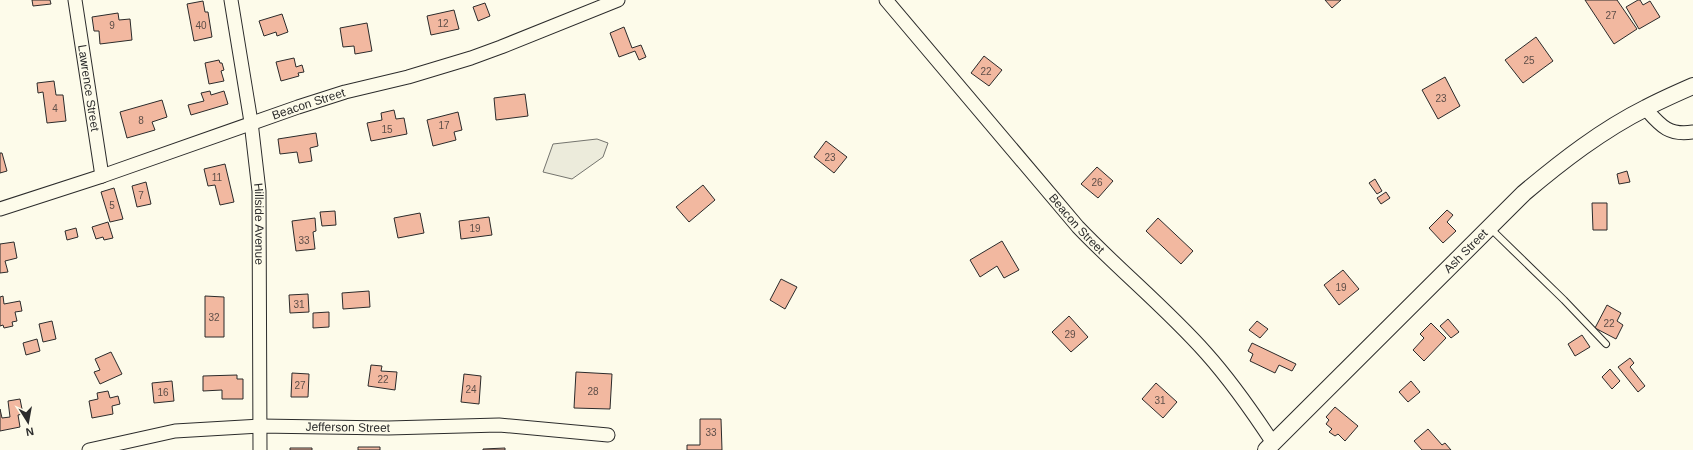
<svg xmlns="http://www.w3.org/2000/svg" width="1693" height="450" font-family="Arial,sans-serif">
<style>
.green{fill:#ecebdb;stroke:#74746e}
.building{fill:#f2b8a0;stroke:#2b2b2b}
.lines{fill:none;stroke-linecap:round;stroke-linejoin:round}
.service-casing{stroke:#2b2b2b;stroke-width:8}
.minor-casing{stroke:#2b2b2b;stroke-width:15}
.tertiary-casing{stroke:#2b2b2b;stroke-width:18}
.service{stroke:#fdfbea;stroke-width:6}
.minor{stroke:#fdfbea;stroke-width:13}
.tertiary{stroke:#fdfbea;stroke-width:16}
.labels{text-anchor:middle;stroke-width:3;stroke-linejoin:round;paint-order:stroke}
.number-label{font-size:10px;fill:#5d4e48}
.street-label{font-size:12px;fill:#2b2b2b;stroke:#fdfbea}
</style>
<rect width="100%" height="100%" fill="#fdfbea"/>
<path class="green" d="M597,139L608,143L603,157L572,179L543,172L553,144Z"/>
<path class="building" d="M32,0H50L51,4L33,6Z
M1325,0H1341L1332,8Z
M1585,0H1617L1637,29L1614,44Z
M1638,0H1640L1643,5L1650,1L1660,17L1639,29L1626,7Z
M203,1L205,12H208L212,37L194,41L187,4Z
M485,3L490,16L478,21L473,7Z
M454,10L459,29L431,35L427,16Z
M118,13L119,20L130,19L132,40L100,44L99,31H94L92,17Z
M282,14L288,32L277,36L276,32L264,36L259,21Z
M367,23L372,51L355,54L354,46L343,47L340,28Z
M624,27L632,48L641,45L646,57L639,60L635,51L619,57L610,33Z
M1536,37L1553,61L1523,83L1505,60Z
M984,56L1002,70L989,86L971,73Z
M294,58L296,67L302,65L304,72L298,73L299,76L281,81L276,62Z
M219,60L220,63H222L224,70L221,71L224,81L209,84L205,63Z
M1445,77L1460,106L1438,119L1422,90Z
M54,81L56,95H63L66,121L47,123L43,92L38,93L37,83Z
M210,91L211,95L224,91L228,104L191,115L188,105L204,101L201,93Z
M525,94L528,116L496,120L494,98Z
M162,100L167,117L152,122L155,130L127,138L120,112Z
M394,110L396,119L404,118L407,134L371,141L367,123L382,120L381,113Z
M458,112L462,130L454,132L456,140L433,146L427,120Z
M316,133L318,146L310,148L312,161L299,163L297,152L280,154L278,139Z
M826,141L847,157L834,173L814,157Z
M0,153H2L7,171L0,173Z
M225,164L234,202L220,205L215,185L208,186L204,169Z
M1097,167L1113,181L1098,198L1081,184Z
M1627,171L1630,182L1619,184L1617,174Z
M1375,179L1382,191L1377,194L1369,183Z
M146,182L151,204L137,207L132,186Z
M703,185L715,200L689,222L676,207Z
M114,188L123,219L110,222L101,192Z
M1386,192L1390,198L1381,204L1377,198Z
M1592,203H1607V230H1593Z
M1447,210L1453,215L1447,222L1456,231L1443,243L1429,228Z
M335,211L336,225L322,226L320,212Z
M420,213L424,233L398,238L394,218Z
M489,217L492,235L461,239L459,221Z
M315,218L316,231L313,232L315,249L296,251L292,221Z
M1158,218L1193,251L1181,264L1146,231Z
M108,222L113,238L104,240L103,237L96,239L92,227Z
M76,228L78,237L67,240L65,231Z
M1002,241L1019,270L1004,278L997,266L980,277L970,260Z
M14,242L17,258L5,261L8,272L0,273V244Z
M1343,270L1359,289L1339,305L1324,285Z
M781,279L797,287L785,309L770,300Z
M369,291L370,307L343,309L342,293Z
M308,294L309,312L290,313L289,295Z
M3,296L4,304L20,301L22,311L15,312L17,321L12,322L13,326L4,328L3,325L0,326V297Z
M205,296L224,297V337H205Z
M1607,305L1621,313L1617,321L1623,325L1616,339L1595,328Z
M329,312V327L313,328V313Z
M1069,316L1088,337L1071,352L1052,332Z
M1448,319L1459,332L1451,338L1440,326Z
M52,321L56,339L43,342L39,324Z
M1257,321L1268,329L1260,338L1249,330Z
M1431,323L1446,338L1424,361L1413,350L1424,338L1420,334Z
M1582,335L1590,347L1575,356L1568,344Z
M37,339L40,351L26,355L23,343Z
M1252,343L1296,364L1292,371L1279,365L1275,373L1250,361L1253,354L1248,351Z
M111,352L122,374L100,384L94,372L100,370L95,359Z
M1630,358L1634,363L1630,367L1645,386L1638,392L1618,367Z
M371,365L382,366L381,371L397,372L395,390L368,386Z
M1610,369L1620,381L1612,389L1602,377Z
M576,372L612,374L610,409L574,408Z
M292,373L309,374L308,397H291Z
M464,374L481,376L479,404L461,402Z
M237,375V379H243V399H222V390L203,391V376Z
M172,381L174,401L154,403L152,383Z
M1411,381L1420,392L1408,402L1399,392Z
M1156,383L1177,402L1163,418L1142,399Z
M108,391L110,398L118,396L120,404L112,406L113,414L92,418L89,401L98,399L97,393Z
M20,399L23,414L18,415L20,427L0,431V409L2,418L10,417L8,401Z
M1335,407L1358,426L1345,441L1338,434L1335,436L1329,432L1332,429L1326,424L1329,420L1326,417Z
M700,419H721L722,450H687V445H700Z
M1428,429L1442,445L1445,443L1451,450H1422L1414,441Z
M358,447H380V450H358Z
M290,448H312V450H290Z
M505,448V450H483V449Z"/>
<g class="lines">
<g class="service-casing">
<path id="service" d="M1490,228L1564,300L1606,344"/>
</g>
<g class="minor-casing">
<g id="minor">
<path id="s1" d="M75,0L102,176"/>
<path id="s2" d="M231,0L251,122L259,191L260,450"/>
<path id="s3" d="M886,0L1078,227C1119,270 1166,308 1206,353C1231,381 1252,411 1273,443"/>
<path d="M1645,108C1660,125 1668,136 1693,132"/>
<path id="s4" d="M0,209L102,176L298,107L345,92L408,77L471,58L501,47L618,0"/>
<path id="s5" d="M89,450L175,431L260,426L388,428L499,425L608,435"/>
</g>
</g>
<g class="tertiary-casing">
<g id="tertiary">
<path id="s6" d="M1266,450L1524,193C1562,161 1602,130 1646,108C1661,100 1677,93 1693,86"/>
</g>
</g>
<use href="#service" class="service"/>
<use href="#minor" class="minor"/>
<use href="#tertiary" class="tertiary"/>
</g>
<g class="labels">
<g class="number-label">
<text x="1611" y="19">27</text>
<text x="443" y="27">12</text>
<text x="112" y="29">9</text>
<text x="201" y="29">40</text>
<text x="1529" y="64">25</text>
<text x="986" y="75">22</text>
<text x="1441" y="102">23</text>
<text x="55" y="112">4</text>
<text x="141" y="124">8</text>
<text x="444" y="129">17</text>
<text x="387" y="133">15</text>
<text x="830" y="161">23</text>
<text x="217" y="181">11</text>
<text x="1097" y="186">26</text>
<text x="141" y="199">7</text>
<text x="112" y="209">5</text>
<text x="475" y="232">19</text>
<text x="304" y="244">33</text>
<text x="1341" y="291">19</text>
<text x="299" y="308">31</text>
<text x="214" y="321">32</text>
<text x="1609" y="327">22</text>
<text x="1070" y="338">29</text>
<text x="383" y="383">22</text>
<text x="300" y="389">27</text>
<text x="471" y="393">24</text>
<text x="593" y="395">28</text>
<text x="163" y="396">16</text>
<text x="1160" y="404">31</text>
<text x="711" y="436">33</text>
</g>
<g class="street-label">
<text dy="4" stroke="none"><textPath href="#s1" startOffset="89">Lawrence Street</textPath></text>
<text dy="4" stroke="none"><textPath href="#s4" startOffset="326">Beacon Street</textPath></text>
<text dy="4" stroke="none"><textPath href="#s2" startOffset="226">Hillside Avenue</textPath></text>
<text dy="4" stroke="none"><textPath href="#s3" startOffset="294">Beacon Street</textPath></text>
<text dy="4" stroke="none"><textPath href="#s6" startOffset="282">Ash Street</textPath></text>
<text dy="4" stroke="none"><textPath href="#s5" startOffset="261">Jefferson Street</textPath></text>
</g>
</g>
<g transform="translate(28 422) rotate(169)" stroke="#fdfbea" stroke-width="3" paint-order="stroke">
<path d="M0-3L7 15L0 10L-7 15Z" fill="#2b2b2b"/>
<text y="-6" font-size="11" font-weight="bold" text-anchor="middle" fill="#2b2b2b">N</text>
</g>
</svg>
